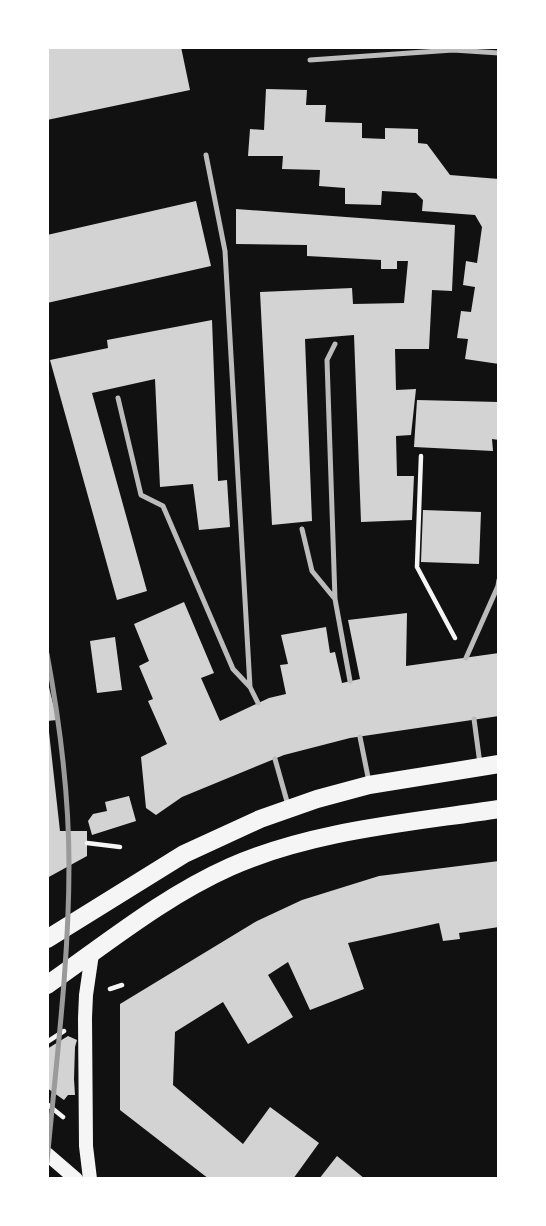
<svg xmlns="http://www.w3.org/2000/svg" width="546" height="1226" font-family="Rubik,sans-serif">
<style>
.building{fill:#d3d3d3}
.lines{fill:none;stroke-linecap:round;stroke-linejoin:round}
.path{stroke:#f5f5f5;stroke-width:4.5}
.service{stroke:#bcbcbc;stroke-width:5}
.secondary{stroke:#f5f5f5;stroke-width:14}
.primary{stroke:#f5f5f5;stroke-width:18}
.rail{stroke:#9a9a9a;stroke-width:5}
</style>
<rect width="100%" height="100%" fill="#111"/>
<path class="building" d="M47,47H181L190,90L47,120Z
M266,89L307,90L306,105H326L325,122L362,123V138L385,139V128L418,129V143L427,144L450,175L499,179V364L465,359L468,339L457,338L461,311L471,312L475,287L463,285L466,261L477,263L482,227L475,215L422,211L423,200L416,193L382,191L381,205L345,204V188L319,186L320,170L282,169L283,156H248L250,129L264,130Z
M196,201L211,266L47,303V235Z
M236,209L455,225L452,291L432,290L429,349H395L396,390L416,389L411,435L396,436L397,476H414L412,520L361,522L354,335L305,339L312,521L272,525L260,292L352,288L353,304L404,303L408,261H397V269H381V260L307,256V245L236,244Z
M212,320L218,481L227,480L230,527L199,530L193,484L160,487L155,379L92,393L147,591L117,600L50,360L108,348L107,340Z
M417,400L499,402V440L492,439L493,451L414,447Z
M423,510L481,512L479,564L421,562Z
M184,602L214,673L201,678L220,721L269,698L286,694L280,665L288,664L281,635L326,627L330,653L335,652L342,683L360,679L348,620L407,613L406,666L499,653V716L350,738L284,755L182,797L156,815L146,808L141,757L167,744L148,701L153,699L139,666L149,661L134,624Z
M115,637L122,690L97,693L90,641Z
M47,679L57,720L47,721Z
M47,732H49L60,831H87V856L47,878Z
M129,796L136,821L92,835L88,821L93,814L107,811L105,802Z
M499,861V927L459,933L460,939L443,941L439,923L348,943L364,989L310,1010L288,962L268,975L293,1017L248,1044L223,1002L175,1032L173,1085L243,1144L270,1107L319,1143L293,1179H209L120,1110V1004L257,921L302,900L379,876Z
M68,1036L77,1040L75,1047L74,1079L75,1095H68L64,1100L47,1088V1049Z
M337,1156L365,1179H319Z"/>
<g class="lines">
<path class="path" d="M421,456L417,567L455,638
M87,843L120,847
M110,989L122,985
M47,1042L64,1031
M47,1104L63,1117"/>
<path class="service" d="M310,60L453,50L499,53
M206,155L225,251L250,687
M335,344L327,360L335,599L350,681
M118,398L141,495L163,506L233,669L250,687L258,703
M302,529L312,571L335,599
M466,658L498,586L499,580
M474,719L480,764
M360,737L369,782
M275,759L288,805"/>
<path class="secondary" d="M47,1154L76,1179
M90,1179L86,1146L85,1018L86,995L92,954"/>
<path class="primary" d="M47,939L184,854L260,819L317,799L369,785L499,764
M47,985C106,944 163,897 230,867C314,830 409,823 499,809"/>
<path class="rail" d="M47,654C60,724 69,793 69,865C69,964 56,1063 47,1162"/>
</g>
<rect width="546" height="1226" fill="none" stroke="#ffffff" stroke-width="98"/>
</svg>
